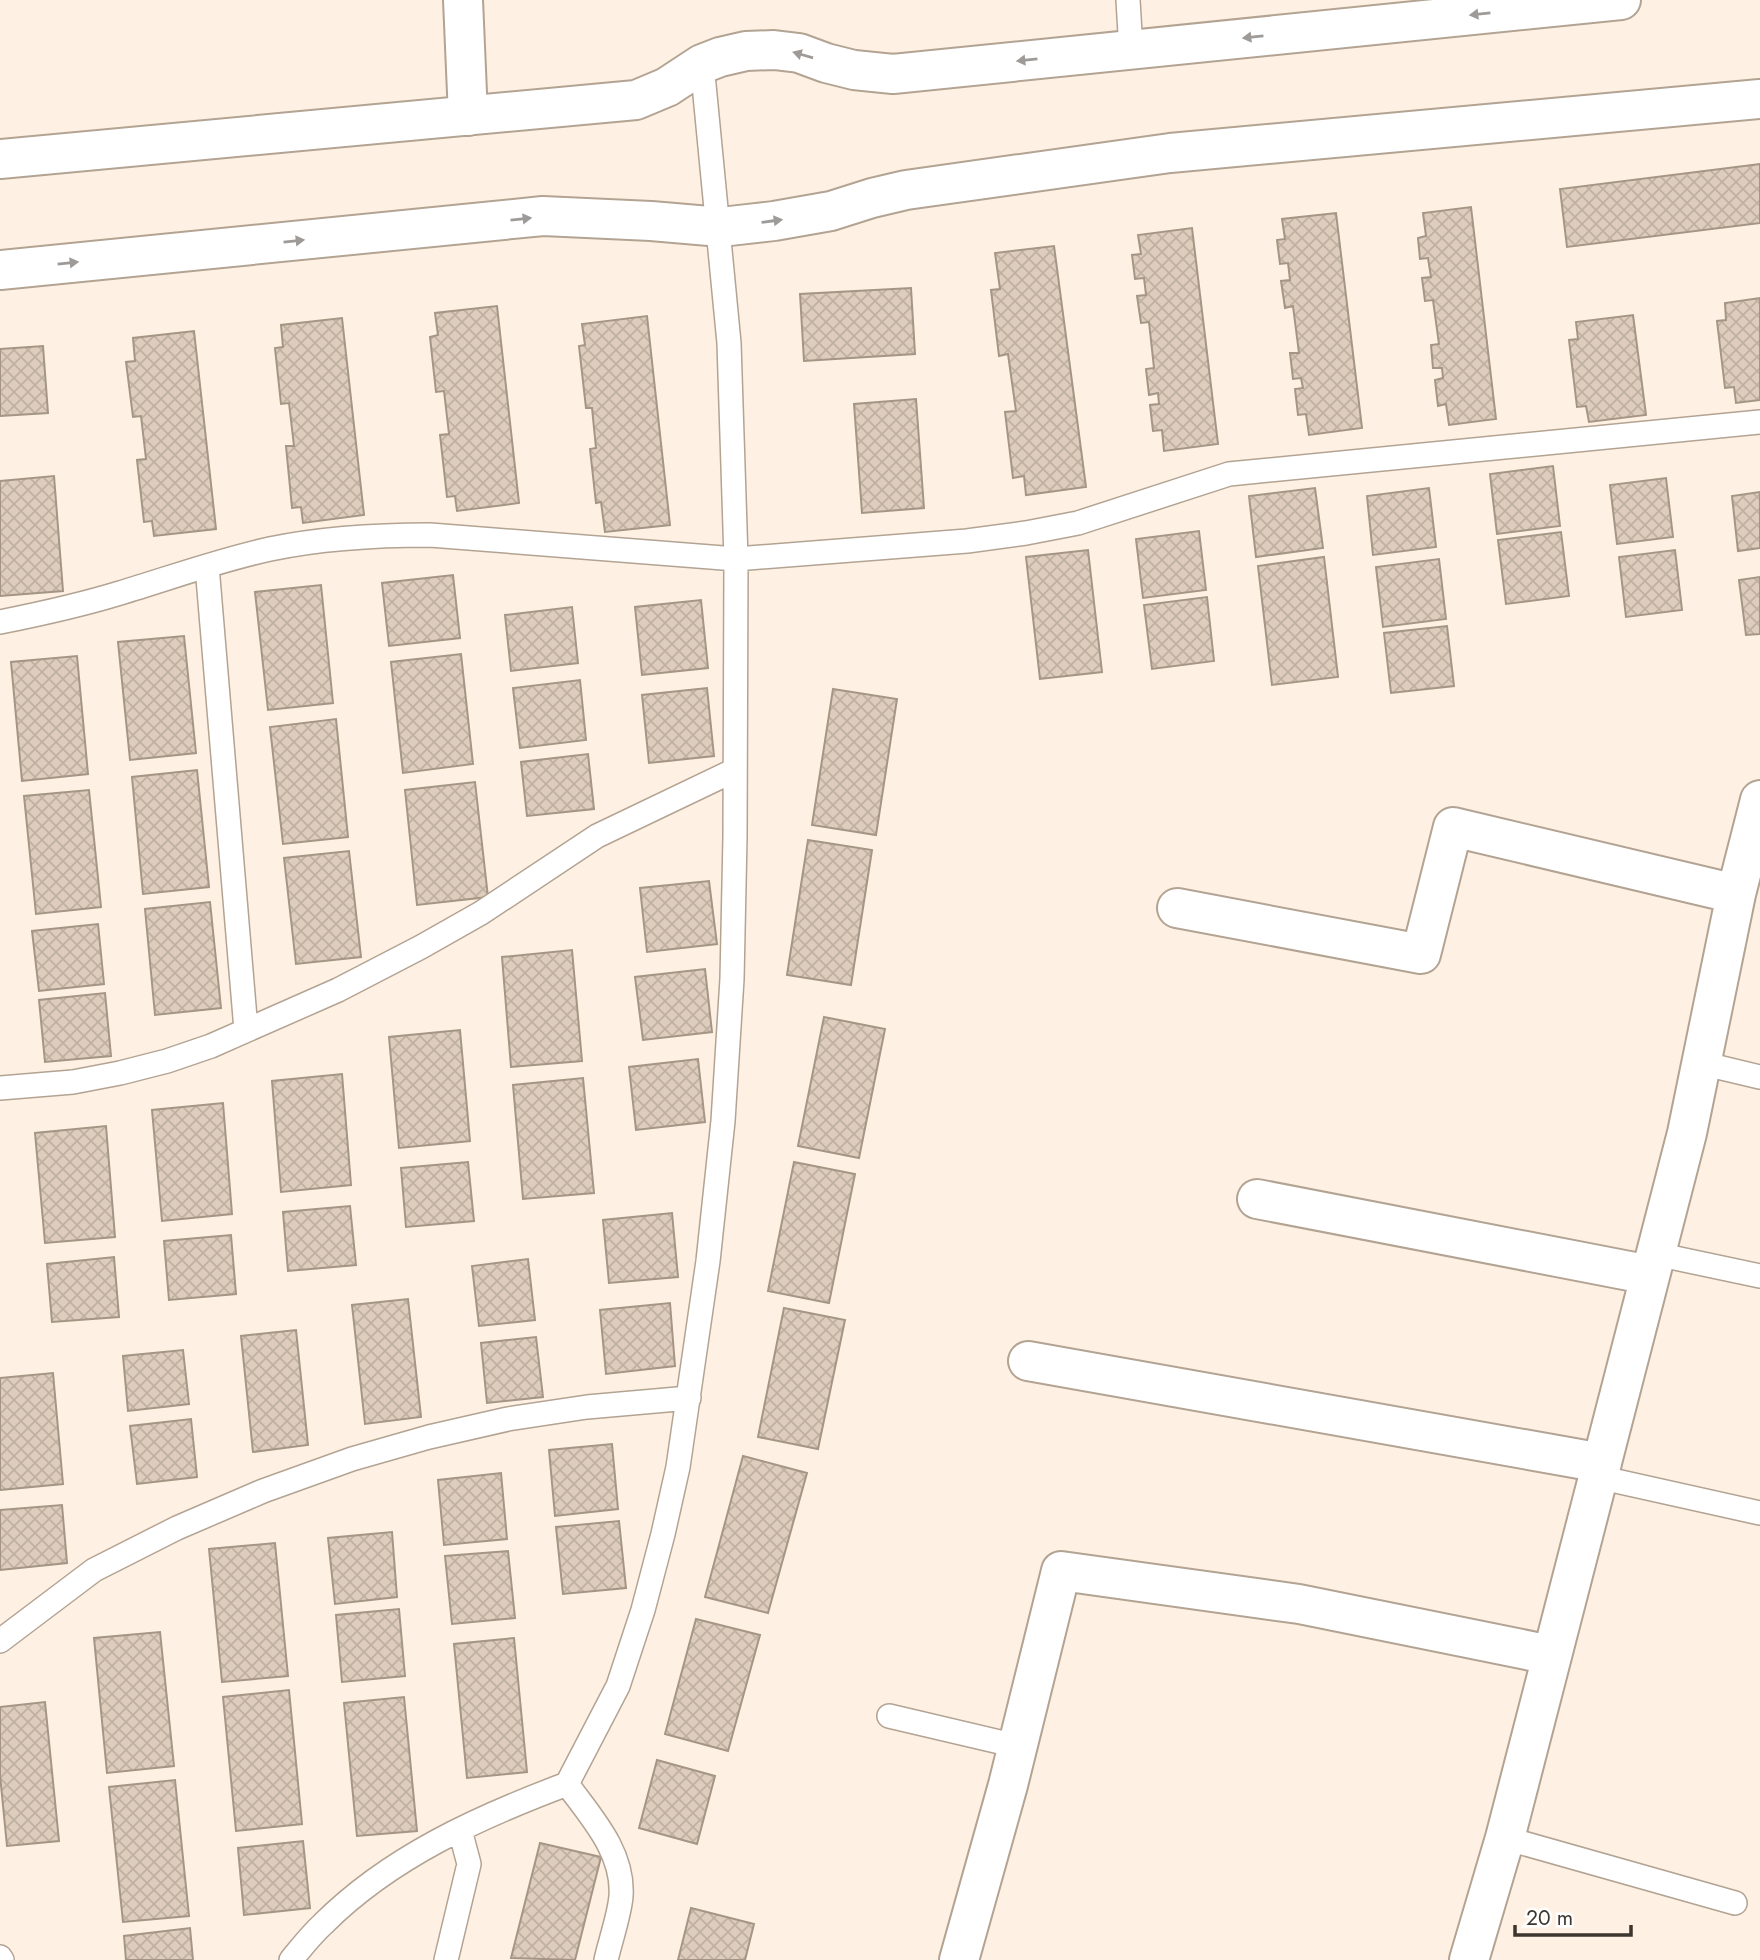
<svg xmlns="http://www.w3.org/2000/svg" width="1760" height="1960" font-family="Jost,sans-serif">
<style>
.building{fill:url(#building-cross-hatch);stroke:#a59585;stroke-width:2}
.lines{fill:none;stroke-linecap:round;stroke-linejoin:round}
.service-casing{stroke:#b3a393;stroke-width:26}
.minor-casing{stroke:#b3a393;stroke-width:42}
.tertiary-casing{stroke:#b3a393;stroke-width:42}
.service{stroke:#fff;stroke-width:23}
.minor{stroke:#fff;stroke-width:38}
.tertiary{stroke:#fff;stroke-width:38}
.oneway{fill:#9e9a97}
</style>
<defs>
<pattern id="building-cross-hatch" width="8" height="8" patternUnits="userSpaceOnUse" patternTransform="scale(1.75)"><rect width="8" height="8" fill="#decdbc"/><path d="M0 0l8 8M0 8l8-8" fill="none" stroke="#bfb1a2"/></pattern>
</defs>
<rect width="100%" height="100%" fill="#fef1e3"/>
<path class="building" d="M1760,164V223L1567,247L1560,189Z
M1471,207L1496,419L1449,425L1446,404L1438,406L1435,380L1443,378L1442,368H1433L1431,345L1439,344L1433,300L1425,301L1422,278L1431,277L1428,258L1420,259L1418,238L1426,236L1423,213Z
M1336,213L1362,428L1309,435L1306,414L1298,415L1295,389L1303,388L1301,378L1293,379L1290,353H1299L1293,306L1285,308L1281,281L1290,280L1288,263L1280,264L1277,240L1285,239L1282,219Z
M1192,228L1218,444L1164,451L1162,430L1153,431L1150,405L1159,404L1158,393L1149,395L1146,369L1154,368L1149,322L1141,323L1137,296L1146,295L1144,278L1135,279L1132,255L1141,254L1138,235Z
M1054,246L1086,487L1026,495L1024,476L1013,478L1005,412L1016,411L1008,354L999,356L991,290L1000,289L995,253Z
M911,288L915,354L804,361L800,294Z
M1760,298V400L1736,403L1734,387L1725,388L1717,321L1726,320L1725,303Z
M497,306L519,503L457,511L455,496L447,497L440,435L449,434L444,391L436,392L430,337L438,335L435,313Z
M1633,315L1646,415L1589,422L1586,406L1577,407L1569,340L1578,339L1576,322Z
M647,316L670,525L605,532L601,502L596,503L590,449L596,448L592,408H586L579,346L585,345L582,324Z
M342,318L364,515L303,523L301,507L292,508L286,446H294L289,403L281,404L275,348L283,347L281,325Z
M194,331L216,529L154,536L152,521L144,522L137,460L146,459L141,416L133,417L126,362L135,361L133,338Z
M43,346L48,413L0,416V349Z
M916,399L924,508L862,513L854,404Z
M1553,466L1560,526L1497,534L1490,474Z
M54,476L63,591L0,596V481Z
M1666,478L1673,537L1617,544L1610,485Z
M1315,488L1323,548L1256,557L1249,496Z
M1429,488L1436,547L1373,555L1367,496Z
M1760,492V548L1738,551L1732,496Z
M1199,531L1206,590L1143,598L1136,539Z
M1561,532L1569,596L1506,604L1498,540Z
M1088,550L1102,672L1040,679L1026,557Z
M1675,550L1682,610L1626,617L1619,557Z
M1324,557L1338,677L1272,685L1258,566Z
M1439,559L1446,619L1383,627L1376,567Z
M453,575L460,638L389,646L382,583Z
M1760,577V634L1746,635L1739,580Z
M321,585L333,703L268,710L255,592Z
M1207,597L1214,661L1152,669L1144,605Z
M701,600L708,668L642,675L635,607Z
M572,607L578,663L511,671L505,615Z
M1447,626L1454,686L1391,693L1384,633Z
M184,636L196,753L130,760L118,642Z
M461,654L473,764L403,773L391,662Z
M77,656L88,774L22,781L11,662Z
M580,680L586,740L520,748L513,688Z
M707,688L714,756L649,763L642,695Z
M833,689L897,699L876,835L812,825Z
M336,719L348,837L283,844L270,727Z
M588,754L594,809L527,816L521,762Z
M197,770L209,887L143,894L132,777Z
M475,782L488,897L417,905L405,790Z
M89,790L101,907L36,914L24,796Z
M808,840L872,850L851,985L787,975Z
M349,851L361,957L296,964L284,858Z
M709,881L717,944L647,952L640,888Z
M210,902L221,1008L155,1015L145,909Z
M98,924L104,984L39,991L32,931Z
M572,950L582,1061L511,1067L502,957Z
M705,969L712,1032L643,1040L635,977Z
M105,993L111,1056L45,1062L39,1000Z
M824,1017L885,1029L859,1158L798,1146Z
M460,1030L470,1141L399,1148L389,1037Z
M698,1059L705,1122L636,1130L629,1067Z
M342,1074L351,1185L281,1192L272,1081Z
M583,1078L594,1193L523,1199L513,1085Z
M223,1103L232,1214L162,1221L152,1110Z
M106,1126L115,1237L45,1243L35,1133Z
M468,1162L474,1221L406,1227L401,1168Z
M794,1162L855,1174L829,1303L768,1291Z
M350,1206L356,1265L288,1271L283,1212Z
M672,1213L678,1277L609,1283L603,1220Z
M231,1235L236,1294L169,1300L164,1241Z
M114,1257L119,1317L52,1322L47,1264Z
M528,1259L535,1320L479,1326L472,1266Z
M408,1299L421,1417L365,1424L352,1305Z
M670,1303L675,1366L606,1374L600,1310Z
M784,1308L845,1320L818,1449L758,1437Z
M296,1330L308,1445L253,1452L241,1336Z
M536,1337L543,1397L487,1403L481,1343Z
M183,1350L189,1404L128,1411L123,1356Z
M53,1373L63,1484L0,1490V1378Z
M191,1419L197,1477L137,1484L130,1426Z
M612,1444L618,1509L555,1516L549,1450Z
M743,1456L807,1473L768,1613L705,1597Z
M501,1473L507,1539L444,1545L438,1480Z
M62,1505L67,1563L0,1570V1510Z
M619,1521L626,1588L563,1594L556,1527Z
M392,1532L397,1597L335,1604L328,1538Z
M275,1543L288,1676L222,1682L209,1549Z
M508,1551L515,1618L452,1624L445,1556Z
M399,1609L405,1676L342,1682L336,1615Z
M696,1619L760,1635L728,1751L665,1734Z
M160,1632L174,1766L107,1773L94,1638Z
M514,1638L527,1772L467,1778L454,1644Z
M289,1690L302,1824L236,1831L223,1697Z
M404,1697L417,1831L357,1836L344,1703Z
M45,1702L59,1841L7,1846L0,1775V1707Z
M657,1760L715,1776L697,1844L639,1828Z
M175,1780L189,1916L123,1922L109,1787Z
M303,1841L310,1908L244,1915L238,1848Z
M540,1843L601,1857L575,1960L511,1958Z
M691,1908L754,1924L745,1960H678Z
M190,1928L193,1960H126L124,1936Z"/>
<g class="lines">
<g class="service-casing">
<path id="service" d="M1128,0L1131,50
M207,566L246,1030
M0,622C40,614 81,605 120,593C170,578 219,560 270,549C323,538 376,535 430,535L736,559L967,541L1026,533L1078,523L1229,474L1760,422
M1701,1063L1760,1077
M0,1088L73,1082L120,1073L167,1061L211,1046L338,990L421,947L481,913L597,836L735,770
M1656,1254L1760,1276
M1598,1477L1760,1513
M0,1641L94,1570L177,1528L263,1491L352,1459L429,1437L508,1419L587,1407L689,1398
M889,1716L1017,1746
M567,1784C591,1817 624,1852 621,1896C620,1913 610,1942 606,1960
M1505,1838L1735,1903
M0,1957L2,1960
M291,1960C301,1948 311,1935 323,1924C390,1857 479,1817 567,1784L618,1686L643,1610L663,1534L678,1467L708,1261L723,1121L732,979L735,837L736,559L729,343L702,64
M446,1960L469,1864L460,1830"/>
</g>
<g class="minor-casing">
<path id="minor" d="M463,0L468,116
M1177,908L1421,954L1453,827L1736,894
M1257,1199L1650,1275
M1028,1361L1602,1463
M959,1960L1008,1785L1061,1571L1299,1604L1551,1655
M1469,1960L1505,1838L1687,1133L1736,894L1760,800"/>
</g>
<g class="tertiary-casing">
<path id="tertiary" d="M0,159L636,100L667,87L702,64L720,57L746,51L774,50L799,53L826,63L854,70L893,74L1621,0
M0,270L543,216L651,221L721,227L774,221L831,211L872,198L906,190L1170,153L1760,99"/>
</g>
<use href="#service" class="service"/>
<use href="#minor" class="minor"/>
<use href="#tertiary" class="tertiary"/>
</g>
<defs><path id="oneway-solid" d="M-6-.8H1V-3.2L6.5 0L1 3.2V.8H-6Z" transform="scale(1.75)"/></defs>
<g class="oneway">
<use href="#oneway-solid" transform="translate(1480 14) rotate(174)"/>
<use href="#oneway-solid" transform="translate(1253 37) rotate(174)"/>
<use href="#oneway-solid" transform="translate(803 55) rotate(-164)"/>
<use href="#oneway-solid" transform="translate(1027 60) rotate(174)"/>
<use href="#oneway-solid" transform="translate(521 219) rotate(-6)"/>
<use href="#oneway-solid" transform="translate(772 221) rotate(-8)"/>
<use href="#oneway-solid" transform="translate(294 241) rotate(-6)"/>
<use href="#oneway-solid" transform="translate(68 263) rotate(-6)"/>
</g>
<path d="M1515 1925v10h116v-10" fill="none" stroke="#3d362f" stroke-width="3.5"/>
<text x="1526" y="1925" font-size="21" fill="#3d362f" stroke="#ffffff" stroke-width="5" paint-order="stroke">20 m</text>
</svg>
